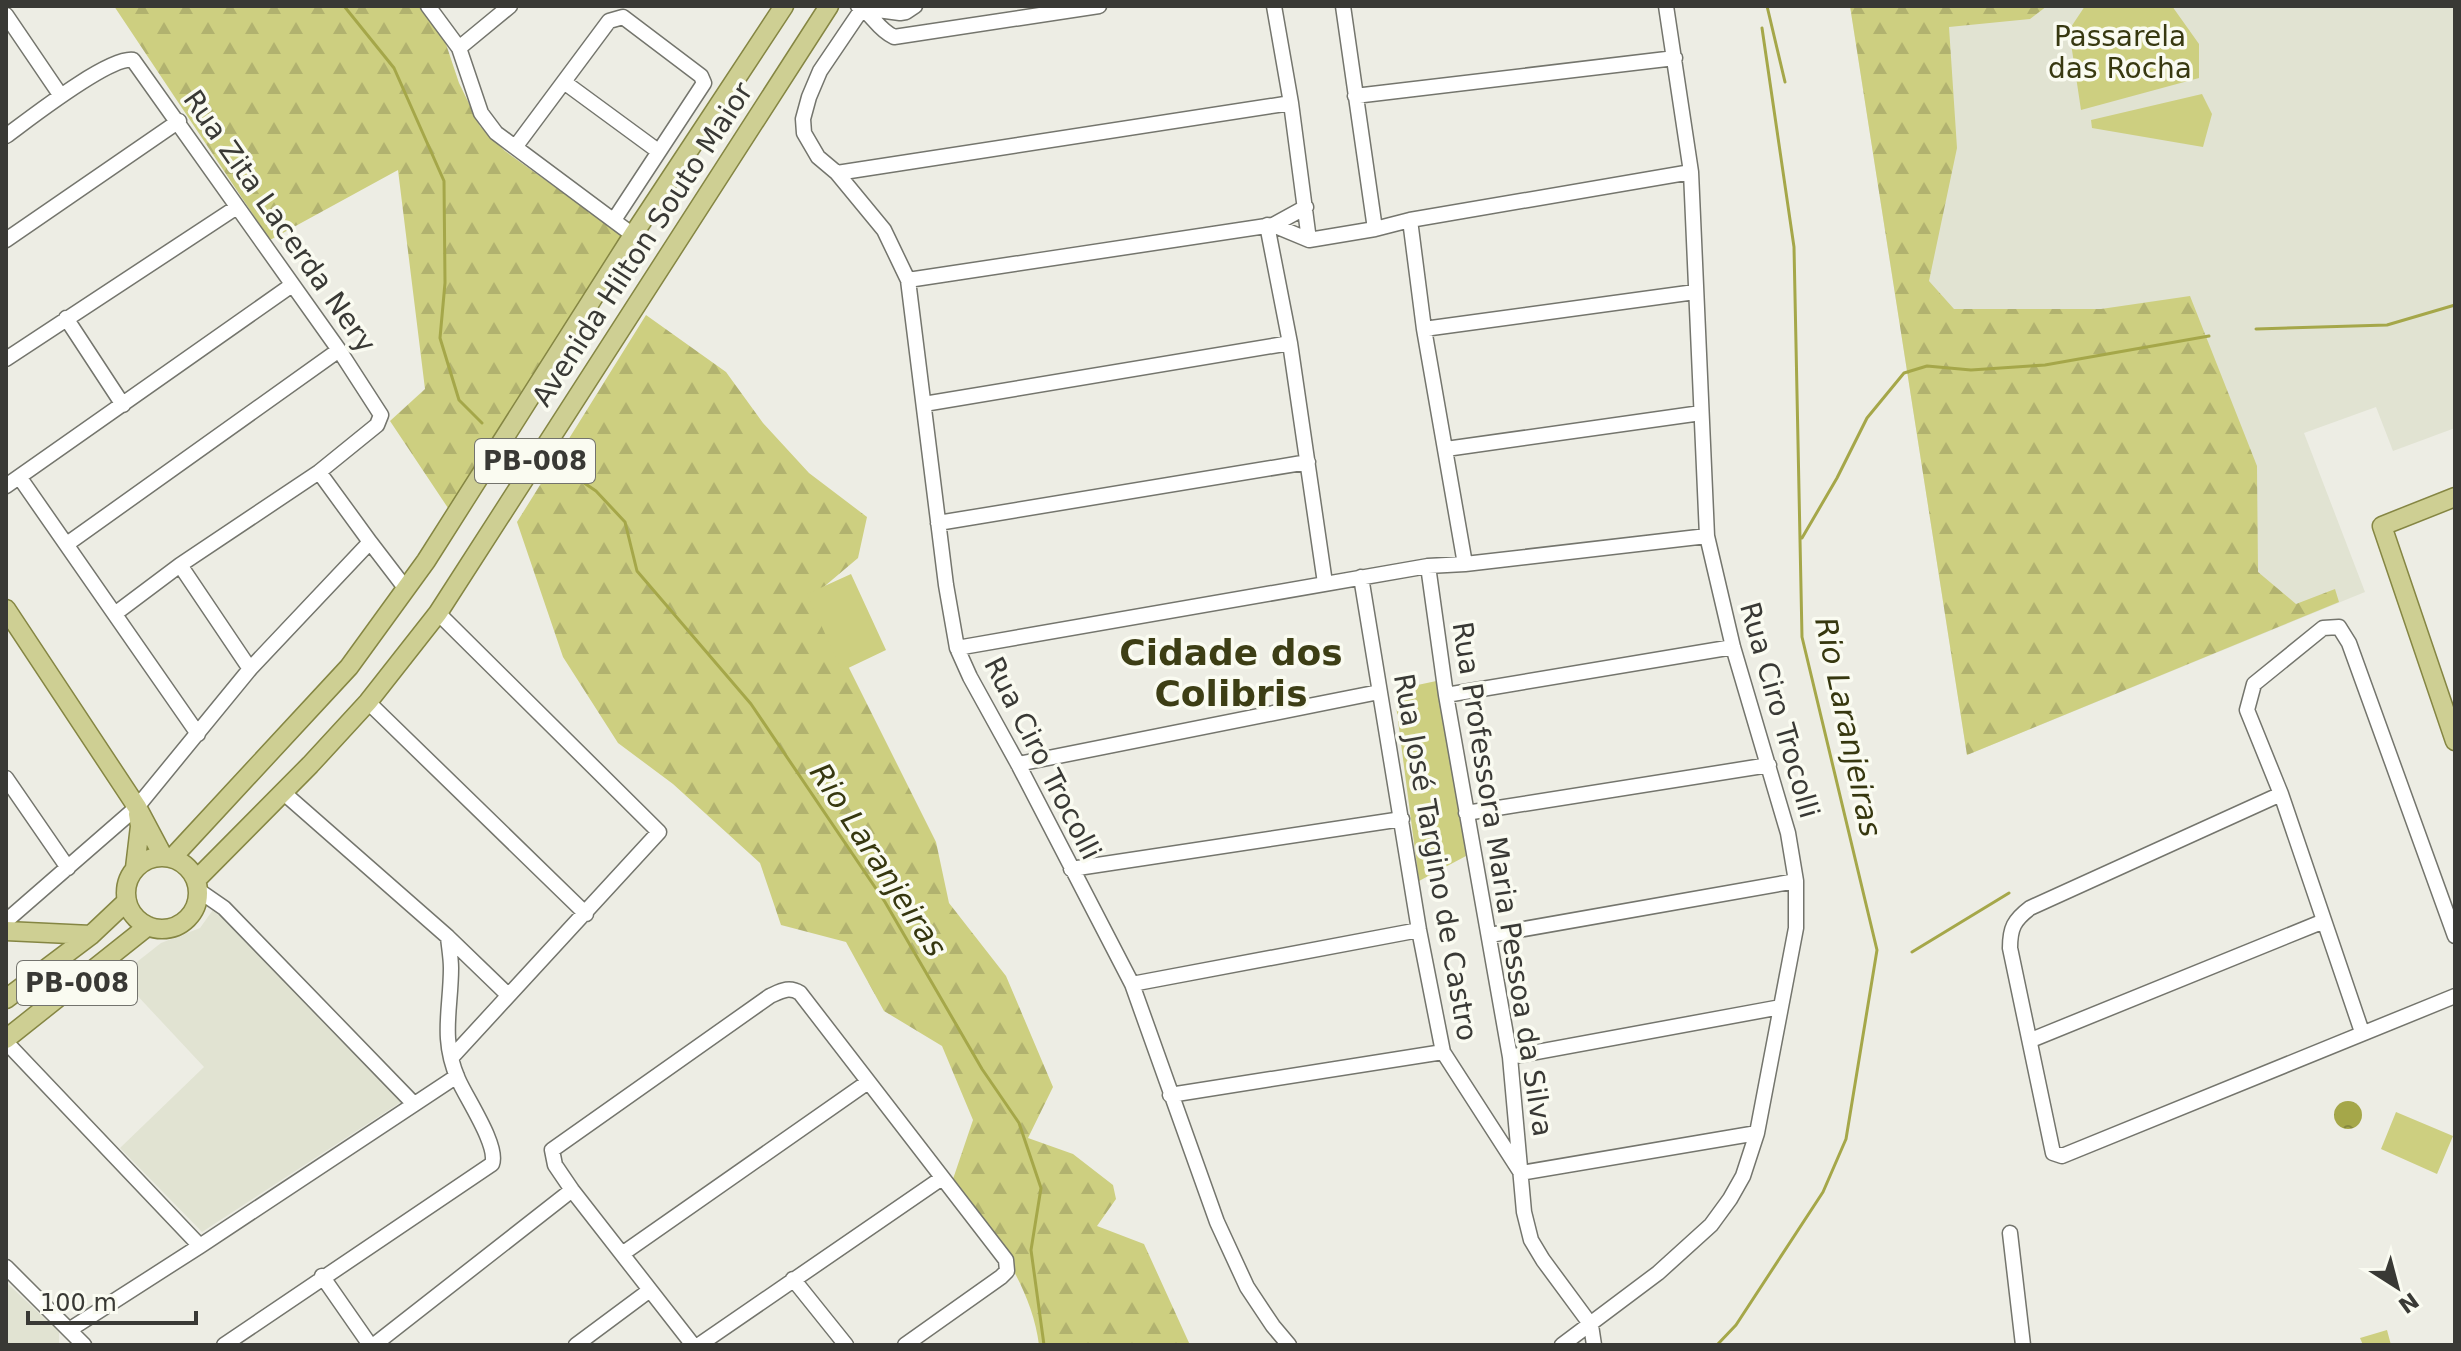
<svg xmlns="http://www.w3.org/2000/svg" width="2461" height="1351" font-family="'DejaVu Sans',sans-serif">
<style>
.built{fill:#e1e3d2}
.forest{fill:url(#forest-firs)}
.green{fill:#cdcf80}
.water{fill:url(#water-ripples)}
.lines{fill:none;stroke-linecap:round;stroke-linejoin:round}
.stream{stroke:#a5a749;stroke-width:3}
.minor-casing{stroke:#74756d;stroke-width:17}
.major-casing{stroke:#858643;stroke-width:21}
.minor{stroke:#fff;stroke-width:14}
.major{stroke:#cecf93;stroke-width:18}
.labels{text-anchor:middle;stroke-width:7;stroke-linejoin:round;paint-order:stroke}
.shield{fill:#fafbf1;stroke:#73736d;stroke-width:2}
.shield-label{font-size:26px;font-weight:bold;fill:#393935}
.park-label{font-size:28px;fill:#383911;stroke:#fafbf1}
.street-label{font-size:28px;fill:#393935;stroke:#fafbf1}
.water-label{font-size:30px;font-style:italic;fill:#36370f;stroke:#fafbf1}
.district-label{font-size:36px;font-weight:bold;fill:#3d3e15;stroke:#fafbf1}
</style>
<defs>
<pattern id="forest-firs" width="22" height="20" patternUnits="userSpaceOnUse" patternTransform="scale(2)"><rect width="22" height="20" fill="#cdcf80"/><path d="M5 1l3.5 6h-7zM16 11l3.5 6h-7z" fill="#b1b26f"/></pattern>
<pattern id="water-ripples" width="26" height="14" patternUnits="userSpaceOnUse" patternTransform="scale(2)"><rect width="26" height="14" fill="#a5a749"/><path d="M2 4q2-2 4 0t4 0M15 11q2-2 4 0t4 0" fill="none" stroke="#87893e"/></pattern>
</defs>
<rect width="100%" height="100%" fill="#edede4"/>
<path class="built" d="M1850,6H2455V428L2393,451L2376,407L2304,433L2365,592L1967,755Z
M215,907L401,1102L202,1232L120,1148L204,1067L119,976L161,943L200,928Z
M6,1282L59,1332V1345H6Z"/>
<path class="forest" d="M114,6H420L444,38L459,83L480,126L505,151L626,238L454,517L390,421L425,389L398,170L270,240Z
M1850,6H2047L2030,19L1949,27L1957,148L1929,281L1954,309H2101L2190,296L2257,466L2258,572L2296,604L2335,589L2339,602L1967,755Z
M646,315L726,372L763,423L809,473L867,517L858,558L813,596L936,842L949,903L1006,976L1053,1087L1028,1138L1073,1154L1113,1185L1116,1199L1097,1226L1144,1244L1190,1345H1039C1031,1282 988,1230 953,1179L973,1120L942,1046L884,1011L846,942L781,925L760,863L673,784L618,743L563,657L517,522Z"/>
<path class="green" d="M2085,6H2172L2199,44V78L2081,110L2069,30Z
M2202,94L2212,114L2203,147L2092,128L2091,120Z
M851,574L886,650L842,671L807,594Z
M1441,680L1466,856L1419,881L1394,690Z
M2396,1112L2453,1136L2437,1174L2381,1149Z
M2387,1330L2391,1345H2363L2360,1338Z"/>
<path class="water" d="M2334 1115a14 14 0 1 1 28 0a14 14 0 1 1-28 0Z"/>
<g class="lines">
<path class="stream" d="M344,6L394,68L444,181L445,283L440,338L459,400L482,423
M1767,6L1785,82
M2256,329L2387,325L2455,305
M549,459L596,491L625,522L637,571L751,704L885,902L982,1069L1019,1123L1041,1188L1031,1250L1044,1345
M1802,538L1837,478L1867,418L1904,373L1927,366L1971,370L2045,365L2209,336
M1912,952L2009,893
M1717,1345L1736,1325L1823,1192L1846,1139L1877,950L1802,637L1794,247L1762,28"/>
<g class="minor-casing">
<path id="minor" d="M428,6L459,48L481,113L496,133L633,235
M858,6C873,14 876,28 894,37L1099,6
M864,6L820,71L809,97L803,119L804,133L818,157L837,173L884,230L908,280L946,585L957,648L970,677L1018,764L1132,984L1217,1222L1247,1287L1273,1326L1289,1345
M1274,6L1291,103L1309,240
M1343,6L1375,229
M863,8L900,13L906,12L915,6
M6,15L61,96
M459,48L510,6
M564,82L658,151
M1355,96L1675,58
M6,136C28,120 109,56 133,60L339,350L381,415L377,425L319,472L180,565L116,613
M516,146L609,21L623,17L701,76L704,83L614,220
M837,173L1291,103
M1410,220L1424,329L1465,564
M1267,225L1290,343L1325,583
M1273,225L1309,240L1375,229L1410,220L1691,172
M6,240L179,121
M908,280L1273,225L1306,207
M66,318L123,405
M1424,329L1695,292
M6,359L237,207
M924,404L1290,343
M1446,449L1701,413
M20,478L198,734
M6,486L292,285
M938,523L1308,462
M370,542L406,589
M67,544L339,350
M180,565L250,669
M1428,566L1446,695L1510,1057L1524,1212L1531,1240L1543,1260L1591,1325L1594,1345
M1361,577L1419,930L1443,1052L1521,1173L1757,1133
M438,613L659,832L452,1057
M957,648L1428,566L1465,564L1707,536
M1446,695L1733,647
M368,702L586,914
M1018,764L1379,692
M6,778L68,868
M285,794L448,937L507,994
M2281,794L2030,908C2014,920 2010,928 2010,948L2053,1153L2062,1156L2455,996
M1466,813L1769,765
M1071,869L1402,819
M198,890L224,908L414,1104
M6,921L137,807L250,669L370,542L319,472
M1490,935L1796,881
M1132,984L1419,930
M2362,1032L2281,794L2247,710L2254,684L2323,628L2339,627L2349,643L2455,936
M2031,1040L2324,921
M6,1042L200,1246
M1510,1057L1781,1007
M1170,1095L1443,1052
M2010,1233L2023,1345
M622,1254L868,1082
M6,1267L84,1345
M322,1276L370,1345
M793,1279L846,1345
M69,1330L200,1246L457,1076
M224,1345L492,1164C499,1146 466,1098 458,1079C440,1038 451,1009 451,968C451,958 449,947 448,937
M374,1345L572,1190
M576,1345L650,1290
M693,1345L572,1190L555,1165L552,1150L770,996C781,991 789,986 800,993L1006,1260L1007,1271L1001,1277L905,1345
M699,1345L942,1178
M1562,1345L1658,1273L1711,1225L1730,1199L1743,1176L1757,1133L1796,928V881L1788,833L1733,647L1707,536L1691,172L1666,6"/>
</g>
<g class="major-casing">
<path id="major" d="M2455,497L2382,526L2455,741
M6,609L137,807L163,856
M126 893a36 36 0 1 1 72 0a36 36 0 1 1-72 0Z
M172,858L349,667L426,561L633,235L784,6
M135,868L140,826L138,814
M196,880L310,765L368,702L438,613L829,6
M6,931L91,935
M6,999L91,935L127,901
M6,1039L148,926"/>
</g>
<use href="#minor" class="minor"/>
<use href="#major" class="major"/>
</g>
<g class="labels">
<g class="shield">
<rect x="475" y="439" width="120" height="44" rx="6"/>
<rect x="17" y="961" width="120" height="44" rx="6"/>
</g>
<g class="shield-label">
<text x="535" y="470">PB-008</text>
<text x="77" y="992">PB-008</text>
</g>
<g class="park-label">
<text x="2120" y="46">Passarela<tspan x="2120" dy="32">das Rocha</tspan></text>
</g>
<g class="street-label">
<text transform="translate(280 221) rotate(55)" y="10">Rua Zita Lacerda Nery</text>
<text transform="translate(642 244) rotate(-57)" y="10">Avenida Hilton Souto Maior</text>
<text transform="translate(1780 710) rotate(74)" y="10">Rua Ciro Trocolli</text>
<text transform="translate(1043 758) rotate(63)" y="10">Rua Ciro Trocolli</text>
<text transform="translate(1436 857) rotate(80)" y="10">Rua José Targino de Castro</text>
<text transform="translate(1503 879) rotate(81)" y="10">Rua Professora Maria Pessoa da Silva</text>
</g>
<g class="water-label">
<text transform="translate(1848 727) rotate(78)" y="10">Rio Laranjeiras</text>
<text transform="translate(878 860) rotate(57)" y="10">Rio Laranjeiras</text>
</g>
<g class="district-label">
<text x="1231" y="665">Cidade dos<tspan x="1231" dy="41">Colibris</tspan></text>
</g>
</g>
<rect width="2461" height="1351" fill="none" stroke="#393935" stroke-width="16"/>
<g transform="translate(2397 1287) rotate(144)" stroke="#fafbf1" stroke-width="6" paint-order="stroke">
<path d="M0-6L14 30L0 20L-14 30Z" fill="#393935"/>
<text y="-12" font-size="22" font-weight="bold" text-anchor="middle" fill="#393935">N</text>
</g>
<path d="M28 1311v12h168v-12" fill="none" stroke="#393935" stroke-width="4"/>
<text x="40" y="1311" font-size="24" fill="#393935" stroke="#fafbf1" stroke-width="6" paint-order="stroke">100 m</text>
</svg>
